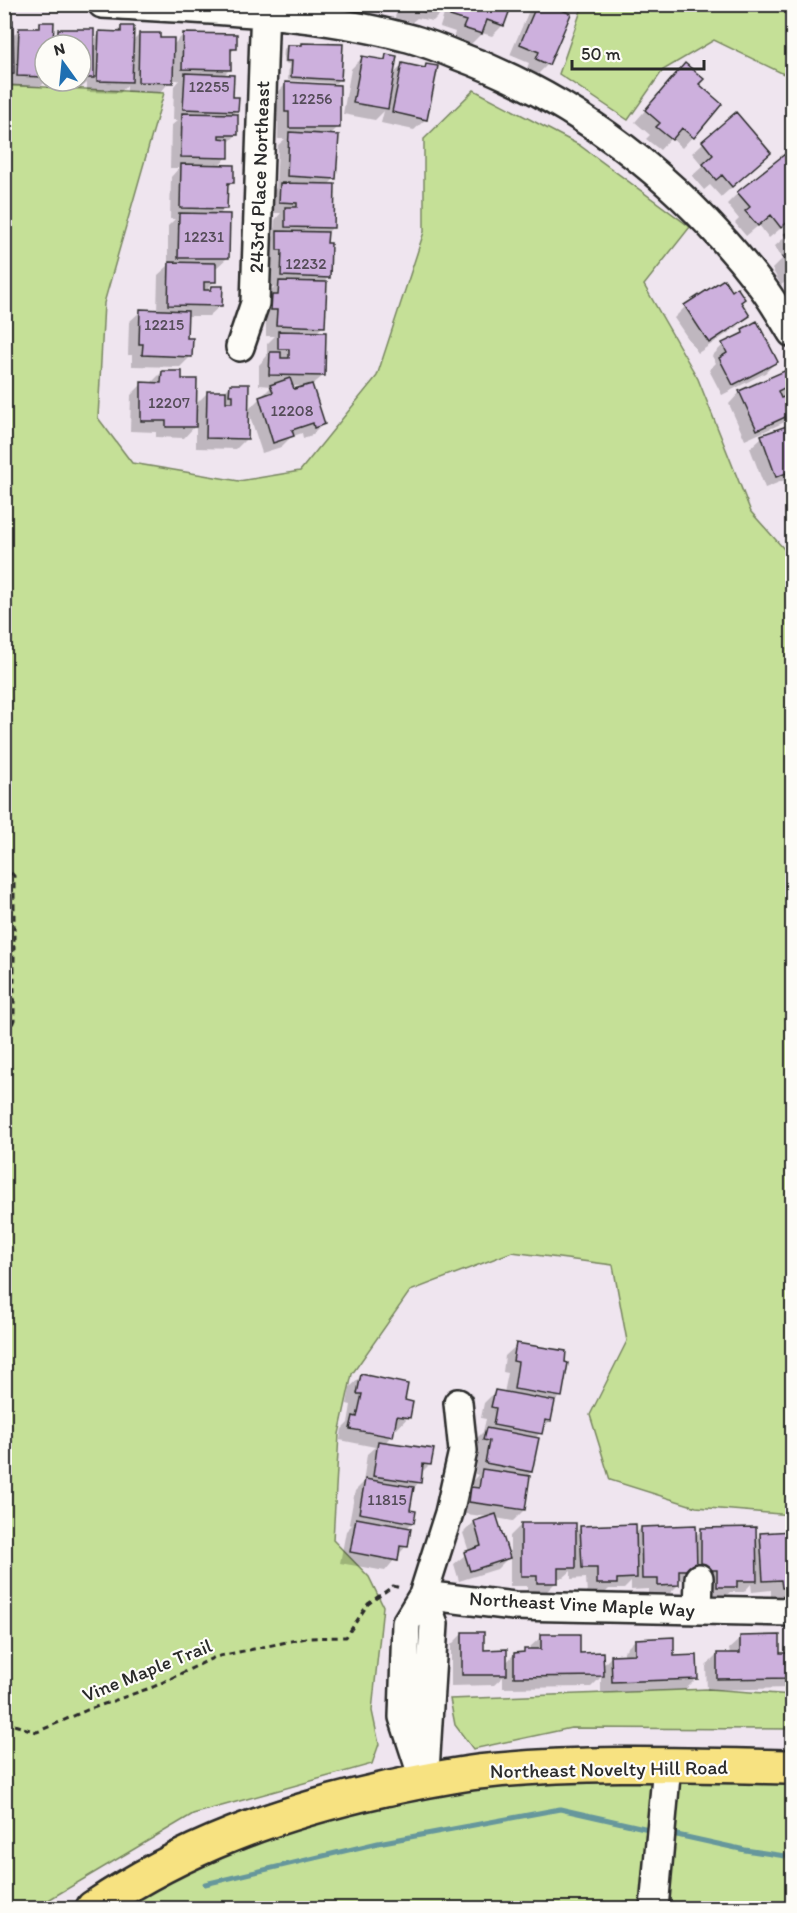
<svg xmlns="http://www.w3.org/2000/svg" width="797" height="1913" font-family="Itim,sans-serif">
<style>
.green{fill:#c5e097;stroke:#788661;stroke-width:1.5}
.shadow{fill:#0003;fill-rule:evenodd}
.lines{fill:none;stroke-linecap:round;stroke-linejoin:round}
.stream{stroke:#66979c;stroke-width:5}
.building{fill:#cdb0dd;stroke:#2b2b2b;stroke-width:1.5}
.minor-casing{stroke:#2b2b2b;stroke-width:32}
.major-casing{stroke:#2b2b2b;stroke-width:38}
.path{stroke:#2b2b2b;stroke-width:3;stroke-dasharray:6 4.5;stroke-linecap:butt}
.minor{stroke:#fdfcf7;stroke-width:27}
.major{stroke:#f7e281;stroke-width:33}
.labels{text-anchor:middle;stroke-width:4.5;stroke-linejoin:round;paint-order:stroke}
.number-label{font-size:16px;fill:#544c58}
.street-label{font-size:20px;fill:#2b2b2b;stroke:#fdfcf7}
</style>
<rect width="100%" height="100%" fill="#efe5ef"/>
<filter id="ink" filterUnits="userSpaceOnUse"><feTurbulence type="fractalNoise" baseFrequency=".0167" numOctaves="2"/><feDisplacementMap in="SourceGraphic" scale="12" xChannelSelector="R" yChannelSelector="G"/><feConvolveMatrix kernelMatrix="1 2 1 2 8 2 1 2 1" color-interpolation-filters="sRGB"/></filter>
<g filter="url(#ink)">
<path class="green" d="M583,5H792V78L714,40L663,70L628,120L559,74Z
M5,85L164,93L104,303L98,418L132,463L239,481L300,471L377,376L424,232V139L474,90L579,145L690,227L644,285L698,379L751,512L792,558V1515L696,1507L610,1480L590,1415L627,1341L613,1265L512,1252L410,1291L352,1374L339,1434L333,1540L369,1577L383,1606L372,1711L379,1744L372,1764L193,1814L35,1908H4Z
M708,1689L792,1695V1729L571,1728L473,1749L455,1725L450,1699Z
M792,1763V1908H121L172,1872L350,1797Z"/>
<path class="shadow" d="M340,4H363L357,11L339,8Z
M398,4H510L503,25L492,36L482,33L470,45L453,39L455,32L440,27L446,8L433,21L417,18L412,22L395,18Z
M536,4H545L548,64L537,75L526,71L529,63L510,55L528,13Z
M4,21L12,37L19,29H34L41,23L52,37L59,30L93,40L100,33H116L122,27L132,42L140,34L158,39L172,46L183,35L235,48L230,54L229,70L223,76L236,110L231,116L236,135L228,143L227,157L219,166L232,183L226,189L225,208L219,215L227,258L215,269L214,281L208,288H221V305L209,316H187L186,339L191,356L180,367L132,366V355H128L129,322L141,311L157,312L158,275L168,266V226L175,219H170L171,177L179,168H170L171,126L178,120H173L174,86L179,80H171L160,93L127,92V85L120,93L87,92V83L81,88H47V81H81V45H45L46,81L40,87H7V80L4,82Z
M302,44L339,79L336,83L288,80L289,64L283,63L284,49L287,46L300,47Z
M386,56L392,75L403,65L423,69L427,65L426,119L414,130L381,123L384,111L375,120L343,114L351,69L363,57L381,61Z
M685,65L697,85L693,136L682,148L671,138L660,150L646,139L650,135L635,122Z
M286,84L338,127L329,136L335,178L328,185L332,228L326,234L329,277L322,284L323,326L316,333L324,375L311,386L323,424L312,435L303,438L302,433L291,437L281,447L262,453L248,410L272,386L259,385V365L267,356V344L275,336H266V321L261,320L268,293L274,287H271V261L266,260L267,243L274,236L275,220L281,213H269V195L276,188L278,145L285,139H278V122H275V95ZM291,386H308L293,391Z
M735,114L758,164L721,197L710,185L704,190L692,176L703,166L692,153Z
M786,169L792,177V219L769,238L759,225L746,236L735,223L739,219L727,204L738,193Z
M792,231V289L787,281L781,285L772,269L782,259L775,246Z
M739,302L748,315L737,327L698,353L674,318L685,307Z
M743,331L776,362L765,373L722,395L709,370L716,363L712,356L723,345L734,339Z
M788,371L792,380V390L783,399L791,396L792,416L787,421L745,440L729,404L740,392Z
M162,372L180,381L195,405L208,392L223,393L230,386L247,438L236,449L196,448V425L184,438L156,437V432L130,431L131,395L142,384H150Z
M792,425V477L765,488L750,448L762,437Z
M517,1345L561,1396L553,1404L550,1420L535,1439L531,1472L526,1477L524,1510L513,1521L496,1518L508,1558L497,1569L459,1581L454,1564L469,1552L463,1533L474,1522L489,1517L459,1513L461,1500L470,1490L471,1482L478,1475L475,1474L479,1452L473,1451L475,1440L483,1432L486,1419L481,1418L484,1403L495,1392L504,1393L508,1373L503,1372L505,1356Z
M362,1376L403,1401L408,1417L397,1429L393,1428L391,1436L384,1444L430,1464L420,1474L419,1482L413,1489L409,1511L413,1522L406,1529V1546L385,1571L340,1563L346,1531L352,1525L349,1524L355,1491L363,1483L367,1454L375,1447L340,1440L342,1429L348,1423L351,1405L347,1404L350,1387Z
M521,1525L574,1534L581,1527L634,1535L641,1528L695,1537L702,1529L755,1541L760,1535L792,1533V1592L785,1598H771V1590L752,1592L751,1584L744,1592H730L724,1597H707L691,1574L684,1580H678V1585L667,1596L648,1597V1589L631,1590V1582L624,1589H609L604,1594L587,1595L586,1578L571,1579V1571L563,1578H556V1582L545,1593H527V1586H510V1536Z
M462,1634L483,1651L506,1663L514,1654L530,1651V1647L542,1636L602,1666L611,1657L624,1656V1651L635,1640L673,1658L696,1679L685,1690L601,1693V1677L591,1687L503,1688V1677L494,1685L451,1686V1645Z
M741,1638L778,1655H792V1688L707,1690L706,1666L717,1655L730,1654L729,1649Z"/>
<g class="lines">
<path class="stream" d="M668,1833L745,1850L792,1857
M205,1884L378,1843L560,1809L653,1830"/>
</g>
<path class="building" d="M406,4H447L446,11L426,7L425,12L405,7Z
M454,4H512L504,26L487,20L482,34L463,28L466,21L450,16Z
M537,4H549L571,14L549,65L536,59L539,52L520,44Z
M4,20H13L14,74L4,75Z
M40,22H54L53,45H45V77L17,76L19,28H40Z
M121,26H134L132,82L97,81L99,31L121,32Z
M58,29H94V78H81V45H58Z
M139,33H160V38H174L173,83L138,82Z
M183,33L237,34V49H231V70L182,69Z
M302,43L343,44L341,80L291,77L292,61H286L287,45H302Z
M386,54L397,56L388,109L353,103L362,56L385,60Z
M402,63L425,68L426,64L438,66L427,120L392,112Z
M685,63L704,79L699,84L722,104L694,138L682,128L672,140L656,127L660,123L645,110Z
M185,73L234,75L233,97H239L238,111L183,109Z
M285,82L340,85V128H289V112H285Z
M736,112L771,153L732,187L722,175L716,180L703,164L713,155L702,141Z
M182,113L238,114V135H219V138L229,139V158L181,157Z
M289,132L339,135L336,179L287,176Z
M785,154L792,163L787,168L792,175V218L781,228L771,215L758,226L745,211L750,207L737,192Z
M181,164L234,165V183H228L227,209L180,208Z
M280,183L335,184L334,228L285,227V207H297V203L279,202Z
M179,213L230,214L229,258H178Z
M792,229V247L785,234Z
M277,231L328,232L327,243H331L330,278L281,276L282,250H277Z
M792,251V274L783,257Z
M169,262L216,263V282H204V290H211L212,286H223L222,306L168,305Z
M724,279L732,291L737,287L745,299L741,302L750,316L709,343L684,305Z
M279,281L327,282L325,327L276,325L277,310H271L272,295H278Z
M140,309L188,311L187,338H193L192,357L142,355L143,344H139Z
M757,321L778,362L733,385L719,358L727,353L722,343L743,333L742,329Z
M278,331L326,332L325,376L269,375L270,352H281V358H289V349H278Z
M789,369L792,377V389L786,392L784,388L778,391L781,398L792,394V414L757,430L739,391Z
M162,371H182V379H197L196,427H166V421H141V382L161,383Z
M290,378L294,389L312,384L325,424L314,428L313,423L292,430L294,436L273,443L259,397L273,392L270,385Z
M230,384H249L248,439L206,438L207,391H226V402H233V395H229Z
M792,424V471L776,477L761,435Z
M516,1343L566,1351L565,1362L568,1363L562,1397L514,1389L518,1362L513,1361Z
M361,1374L408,1384L405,1400L413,1402L410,1418L397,1416L393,1437L350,1429L353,1416L357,1417L362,1394H357Z
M495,1390L555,1401L551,1421L545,1420L542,1434L493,1425L496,1408L491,1407Z
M486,1428L539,1438L532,1472L485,1463L489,1441L483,1440Z
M378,1441L434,1449L431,1465L423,1464L421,1483L373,1476Z
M482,1469L530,1476L525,1510L469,1502L471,1487L479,1488Z
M365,1479L414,1487L410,1510L416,1511L414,1523L359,1513Z
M496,1514L510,1558L470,1571L464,1552L481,1546L474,1521Z
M356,1518L411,1528L408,1547L400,1546L398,1561L350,1552Z
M521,1523H576V1568H558V1583H537V1576H521Z
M636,1524L637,1578L617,1579V1584H597V1568H582L580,1526Z
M696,1525L697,1570H679V1585L658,1586V1579H642L641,1527Z
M756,1527L757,1581H737V1587H717V1570H701V1528Z
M792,1531V1587L782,1588L781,1580L763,1581L760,1533Z
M462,1632H484V1650L507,1649V1675H462Z
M541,1634H580V1653L603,1652L604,1676L514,1677V1653L524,1652V1649H541Z
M780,1635V1653H792V1678L717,1679V1653H740V1636Z
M674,1637V1656L697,1655L698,1679L612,1682L611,1655L635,1654V1639Z"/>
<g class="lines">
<g class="minor-casing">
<path id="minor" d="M102,4C203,10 305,11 404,37C422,41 439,48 456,55C578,100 681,181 760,284C772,299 782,317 792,333
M240,347L255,303L265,4
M423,1595L514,1606L792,1612
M423,1595L434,1624L425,1771
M698,1610L699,1578
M424,1781L403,1717L406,1623L423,1595L449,1513L463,1451L458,1403
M654,1908L667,1765"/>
</g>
<g class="major-casing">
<path id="major" d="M93,1908C185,1846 277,1813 385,1789C419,1782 454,1774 488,1771C589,1761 691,1765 792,1767"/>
</g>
<path class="path" d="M4,865L14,876V1020L4,1045
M4,1722L37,1732L87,1710L153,1687L215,1657L306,1638L346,1637L368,1604L393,1586L401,1588"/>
<use href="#minor" class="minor"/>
<use href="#major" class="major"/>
</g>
</g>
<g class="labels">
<g class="number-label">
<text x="209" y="92">12255</text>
<text x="312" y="104">12256</text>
<text x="204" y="242">12231</text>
<text x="306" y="269">12232</text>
<text x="164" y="330">12215</text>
<text x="169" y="408">12207</text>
<text x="292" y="416">12208</text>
<text x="387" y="1505">11815</text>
</g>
<g class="street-label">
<text transform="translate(259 177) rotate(-88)" y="7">243rd Place Northeast</text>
<text transform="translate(582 1604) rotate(3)" y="7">Northeast Vine Maple Way</text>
<text transform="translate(147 1670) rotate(-22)" y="7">Vine Maple Trail</text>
<text transform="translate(609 1769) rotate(-1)" y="7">Northeast Novelty Hill Road</text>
</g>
</g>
<rect width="797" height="1913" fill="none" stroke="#fdfcf7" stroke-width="24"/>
<rect x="12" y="12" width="773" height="1889" fill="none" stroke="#2b2b2b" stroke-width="2" filter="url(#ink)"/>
<g transform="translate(63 63) rotate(345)"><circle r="28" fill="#fdfcf7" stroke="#a9a8a5" stroke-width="1.5"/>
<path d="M0-4.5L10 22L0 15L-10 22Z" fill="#1f6fb2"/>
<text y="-9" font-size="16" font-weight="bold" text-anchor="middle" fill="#2b2b2b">N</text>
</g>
<path d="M572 60v9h132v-9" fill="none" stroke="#2b2b2b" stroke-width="3"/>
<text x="581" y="60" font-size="18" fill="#2b2b2b" stroke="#fdfcf7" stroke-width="4.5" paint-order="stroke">50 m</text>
</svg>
